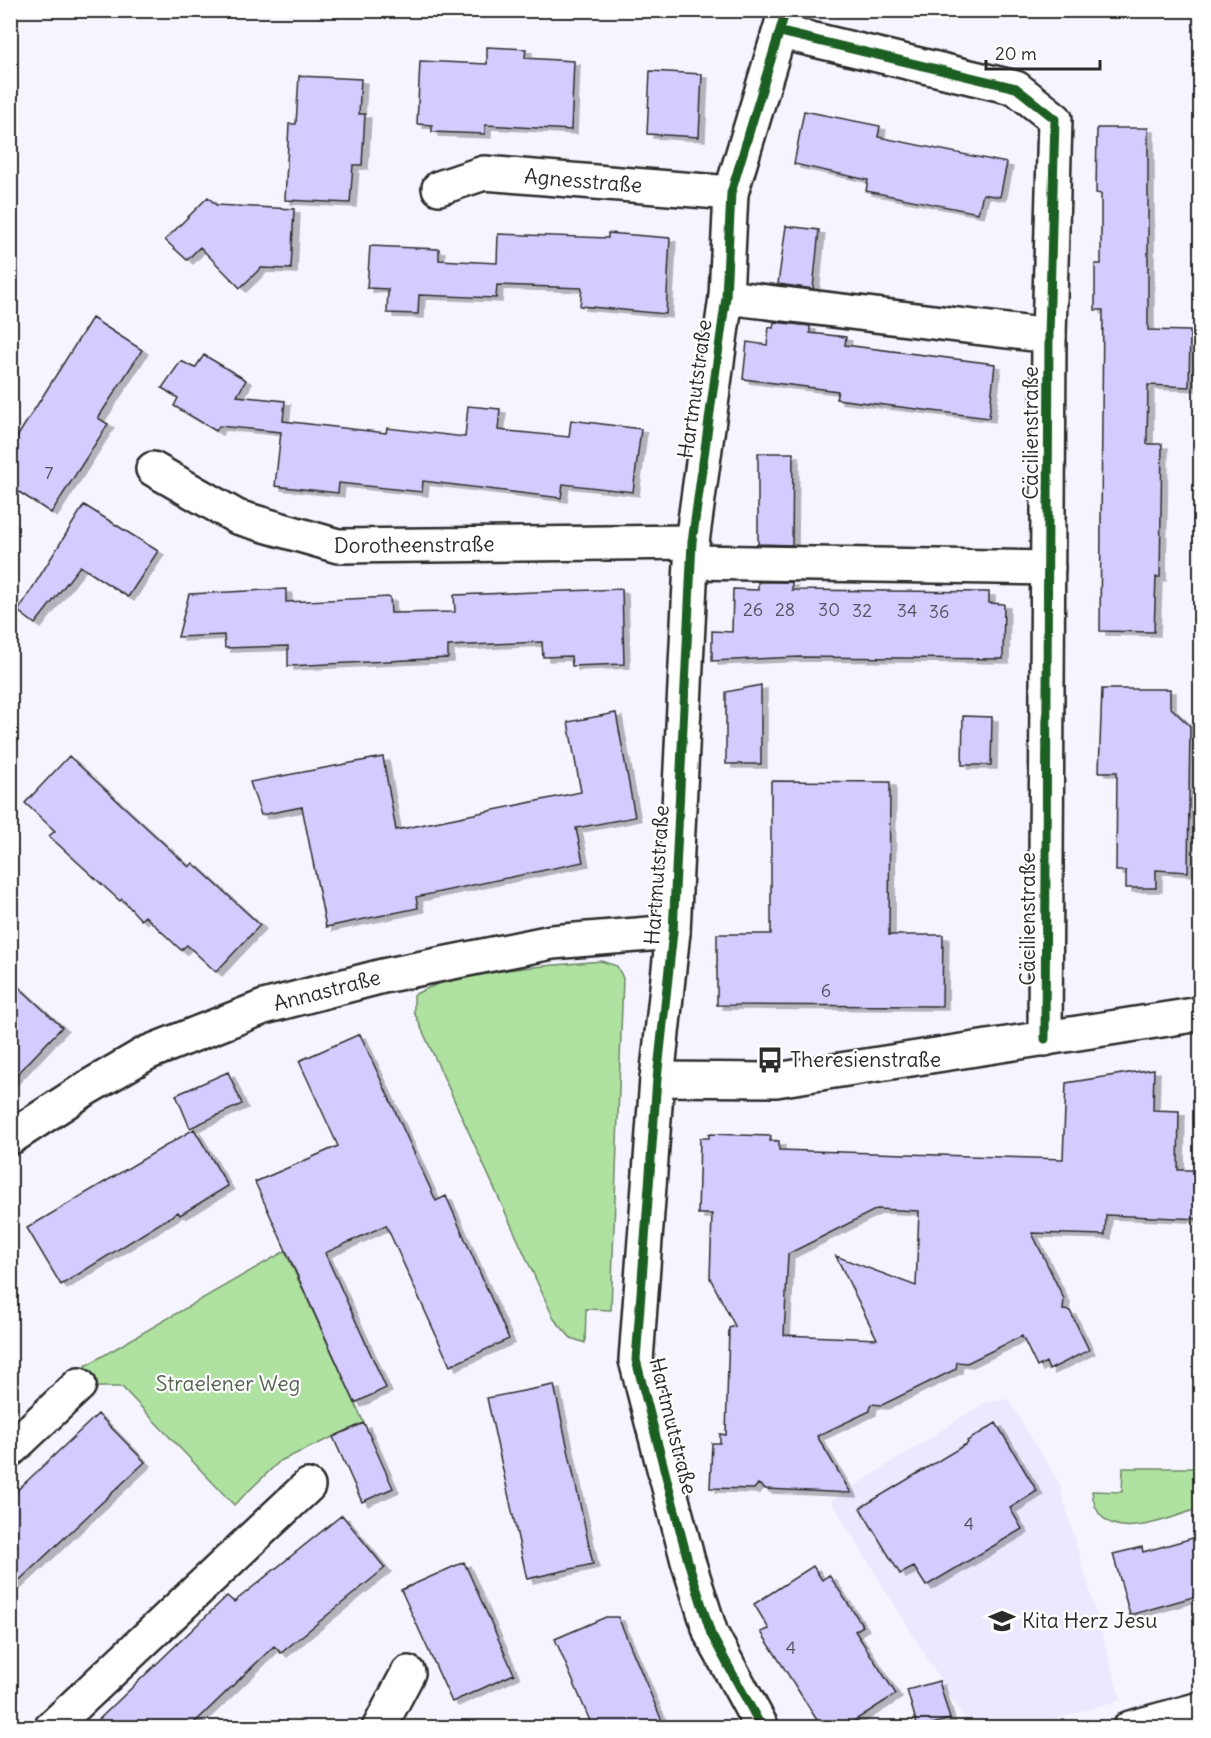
<svg xmlns="http://www.w3.org/2000/svg" width="1211" height="1738" font-family="Delius,sans-serif">
<style>
.built{fill:#ece8ff}
.green{fill:#afe1a1;stroke:#6d8666;stroke-width:1.5}
.building{fill:#d4cbfe;stroke:#2b2b2b;stroke-width:1.5;fill-rule:evenodd;filter:url(#shadow)}
.lines{fill:none;stroke-linecap:round;stroke-linejoin:round}
.street-casing{stroke:#2b2b2b;stroke-width:38}
.street{stroke:#fff;stroke-width:33}
.cycleway-casing{stroke:#fff;stroke-width:13}
.cycleway{stroke:#1b5e20;stroke-width:9}
.labels{text-anchor:middle;stroke-width:4.5;stroke-linejoin:round;paint-order:stroke}
.number-label{font-size:18px;fill:#555360}
.street-label{font-size:21px;fill:#2b2b2b;stroke:#fff}
.poi-label{font-size:21px;fill:#2b2b2b;stroke:#fff;text-anchor:start}
.park-label{font-size:21px;fill:#53624e;stroke:#fff}
</style>
<defs>
<filter id="shadow"><feDropShadow dx="6" dy="4" stdDeviation="0" flood-color="#0004"/></filter>
</defs>
<rect width="100%" height="100%" fill="#f6f5ff"/>
<filter id="ink" filterUnits="userSpaceOnUse"><feTurbulence type="fractalNoise" baseFrequency=".0167" numOctaves="2"/><feDisplacementMap in="SourceGraphic" scale="12" xChannelSelector="R" yChannelSelector="G"/><feConvolveMatrix kernelMatrix="1 2 1 2 8 2 1 2 1" color-interpolation-filters="sRGB"/></filter>
<g filter="url(#ink)">
<path class="built" d="M1008,1399L1059,1483L1121,1700L1028,1727H969L831,1501L984,1403Z"/>
<path class="green" d="M601,961L617,966L623,978L611,1310L586,1309L585,1343L571,1338L554,1319L414,1012V995C457,969 550,966 601,961Z
M285,1251L364,1423L280,1461L234,1505L122,1387H97L85,1366Z
M1123,1468H1196L1200,1485V1508C1166,1519 1097,1551 1092,1491L1122,1492Z"/>
<path class="building" d="M487,47L526,49L525,58L574,61L571,130L485,125V134L432,132V125L417,124L420,61L487,64Z
M650,71L702,74L699,137L647,134Z
M299,76L361,79L359,114H365L362,165H353L350,203L285,200L289,124H296Z
M804,111L880,126L878,137L1007,163L1000,197L983,194L978,213L866,191L868,180L794,164Z
M1097,128H1148V330L1190,331L1189,387L1148,385L1147,444H1162L1160,577H1156L1154,632L1100,631L1103,310H1095V264H1101V194L1096,193Z
M208,197L216,205L294,209L291,269L261,268L240,288L200,247L187,260L165,240Z
M786,226L819,230L813,289L778,284Z
M608,233L670,238L666,314L580,306L582,288L497,285L496,298L419,295L418,314L387,313L388,289L367,288L370,246L439,249V260L497,263L498,234L608,238Z
M92,318L142,350L98,418L108,424L51,513L10,486V448Z
M774,322L810,326V333L846,337L845,345L995,364L989,418L836,399L838,391L743,379L747,342L767,345L769,327L773,328Z
M204,355L246,380L237,396L285,401L283,421L386,433L387,428L465,437L468,406L500,409L498,430L569,437L571,420L641,429L633,492L563,484L561,498L423,481L422,492L339,483L338,493L275,486L281,432L219,426L216,431L174,406L178,398L162,388L181,361L195,368Z
M758,453H793L792,545L758,544Z
M84,505L158,551L128,597L80,566L35,624L18,611Z
M758,582H792V590L989,592V603L1004,604L1003,659L800,657L712,661V631L732,632L733,589L758,590Z
M286,589V602L390,597L391,613L455,612L454,595L622,589L624,664L572,666L571,656L543,657L542,642L448,646V658L288,666V646L225,648L224,635L178,637L189,594Z
M761,685V764H726V692Z
M1102,689H1170V707L1190,726L1188,872L1156,870V888H1126V871H1116L1117,772H1099Z
M616,713L635,817L576,828L583,862L416,897L418,908L326,927L302,807L261,815L250,782L383,757L396,830L581,792L568,722Z
M963,716L992,717L991,765H962Z
M69,756L189,867L193,863L260,925L216,972L187,945L181,950L145,916L141,920L122,899L120,901L49,836L55,831L25,803Z
M771,781L890,782L889,935H943L942,1006L717,1005V934H771Z
M10,979L62,1027L10,1082Z
M360,1034L436,1201L446,1196L509,1339L450,1366L386,1225L325,1253L386,1388L355,1403L255,1182L338,1146L299,1061Z
M1154,1069L1153,1110L1179,1111L1178,1170H1200V1219L1106,1215L1105,1235L1032,1233L1064,1299L1063,1310L1070,1311L1089,1350L1049,1370L1046,1362L1037,1367L1022,1336L967,1363L957,1362L956,1369L882,1405L871,1404L870,1411L817,1436L851,1493L766,1489L758,1484L754,1489L710,1488L712,1443H720V1434L726,1435L729,1328L735,1326L710,1278L712,1214H698L700,1138H709V1134L771,1136L770,1141H779V1150L1063,1159L1066,1083ZM877,1209L919,1211L916,1286L836,1256L877,1339L784,1335L788,1254Z
M228,1072L242,1104L190,1128L176,1095Z
M194,1129L228,1186L180,1215L178,1212L61,1285L27,1228Z
M554,1385L593,1564L527,1579L487,1398Z
M98,1414L145,1462L10,1589V1497Z
M364,1423L393,1488L362,1502L333,1437Z
M996,1423L1037,1491L1010,1508L1022,1529L926,1586L914,1567L900,1574L860,1508L968,1443L967,1441Z
M342,1515L385,1568L281,1653L274,1646L189,1728H90L227,1596L234,1602Z
M1200,1536V1595L1130,1615L1113,1554L1142,1547L1143,1552Z
M464,1562L514,1674L452,1702L401,1590Z
M813,1566L822,1580L829,1575L863,1626L855,1631L896,1694L843,1728H822L761,1632L769,1629L754,1604Z
M606,1617H618L665,1728H593L555,1639Z
M939,1681L950,1719L918,1728L907,1690Z"/>
<g class="lines">
<g class="street-casing">
<g id="street">
<path d="M781,32L1016,88L1055,119L1049,336L1045,1039"/>
<path id="s1" d="M439,188L484,173L731,193"/>
<path d="M726,297L1049,336"/>
<path id="s2" d="M153,469L237,517L338,546L692,542"/>
<path d="M692,562L1048,568"/>
<path d="M657,1079L776,1080L1200,1014"/>
<path id="s3" d="M10,1138L87,1088L147,1053L264,1007L383,976L552,942L673,932"/>
<path d="M10,1450L79,1385"/>
<path d="M51,1728L308,1486"/>
<path d="M379,1728L408,1673"/>
<path d="M762,1728L711,1634L688,1561L636,1360L657,1079L673,932L692,542L726,297L731,193L786,10"/>
<path d="M1130,1728L1200,1709"/>
</g>
</g>
<use href="#street" class="street"/>
<g class="cycleway-casing">
<path id="cycleway" d="M781,32L1016,88L1055,119L1049,336L1045,1039
M762,1728L711,1634L688,1561L636,1360L657,1079L673,932L692,542L726,297L731,193L786,10"/>
</g>
<use href="#cycleway" class="cycleway"/>
</g>
</g>
<defs>
<g id="bus-bare" transform="scale(2.07)"><path d="M-5-6H5V4H4V6H2V4H-2V6H-4V4H-5ZM-3.5-4V0h7V-4ZM-3.5 1.2v1.5H-2V1.2ZM2 1.2v1.5H3.5V1.2Z" fill="#2b2b2b" stroke="#fff" stroke-width="2.5" paint-order="stroke"/></g>
<g id="school-bare" transform="scale(2.07)"><path d="M0-5L7-2L0 1L-7-2ZM-4 1L0 2.5L4 1V4Q0 6-4 4Z" fill="#2b2b2b" stroke="#fff" stroke-width="2.5" paint-order="stroke"/></g>
</defs>
<g fill-rule="evenodd">
<use href="#bus-bare" x="770" y="1060"/>
<use href="#school-bare" x="1002" y="1621"/>
</g>
<g class="labels">
<g class="number-label">
<text x="49" y="479">7</text>
<text x="753" y="616">26</text>
<text x="785" y="616">28</text>
<text x="829" y="616">30</text>
<text x="862" y="617">32</text>
<text x="907" y="617">34</text>
<text x="939" y="618">36</text>
<text x="826" y="997">6</text>
<text x="969" y="1530">4</text>
<text x="791" y="1654">4</text>
</g>
<g class="street-label">
<text dy="7" stroke="none"><textPath href="#s1" startOffset="147">Agnesstraße</textPath></text>
<text transform="translate(695 389) rotate(-82)" y="7">Hartmutstraße</text>
<text transform="translate(1031 433) rotate(-90)" y="7">Cäcilienstraße</text>
<text dy="7" stroke="none"><textPath href="#s2" startOffset="278">Dorotheenstraße</textPath></text>
<text transform="translate(657 875) rotate(-86)" y="7">Hartmutstraße</text>
<text transform="translate(1028 919) rotate(-90)" y="7">Cäcilienstraße</text>
<text dy="7" stroke="none"><textPath href="#s3" startOffset="352">Annastraße</textPath></text>
<text transform="translate(673 1426) rotate(76)" y="7">Hartmutstraße</text>
</g>
<g class="poi-label">
<text x="790" y="1067">Theresienstraße</text>
<text x="1022" y="1628">Kita Herz Jesu</text>
</g>
<g class="park-label">
<text x="228" y="1391">Straelener Weg</text>
</g>
</g>
<rect width="1211" height="1738" fill="none" stroke="#fff" stroke-width="36"/>
<rect x="18" y="18" width="1175" height="1702" fill="none" stroke="#2b2b2b" stroke-width="2" filter="url(#ink)"/>
<path d="M986 60v9h114v-9" fill="none" stroke="#2b2b2b" stroke-width="3"/>
<text x="995" y="60" font-size="18" fill="#2b2b2b" stroke="#ffffff" stroke-width="4.5" paint-order="stroke">20 m</text>
</svg>
